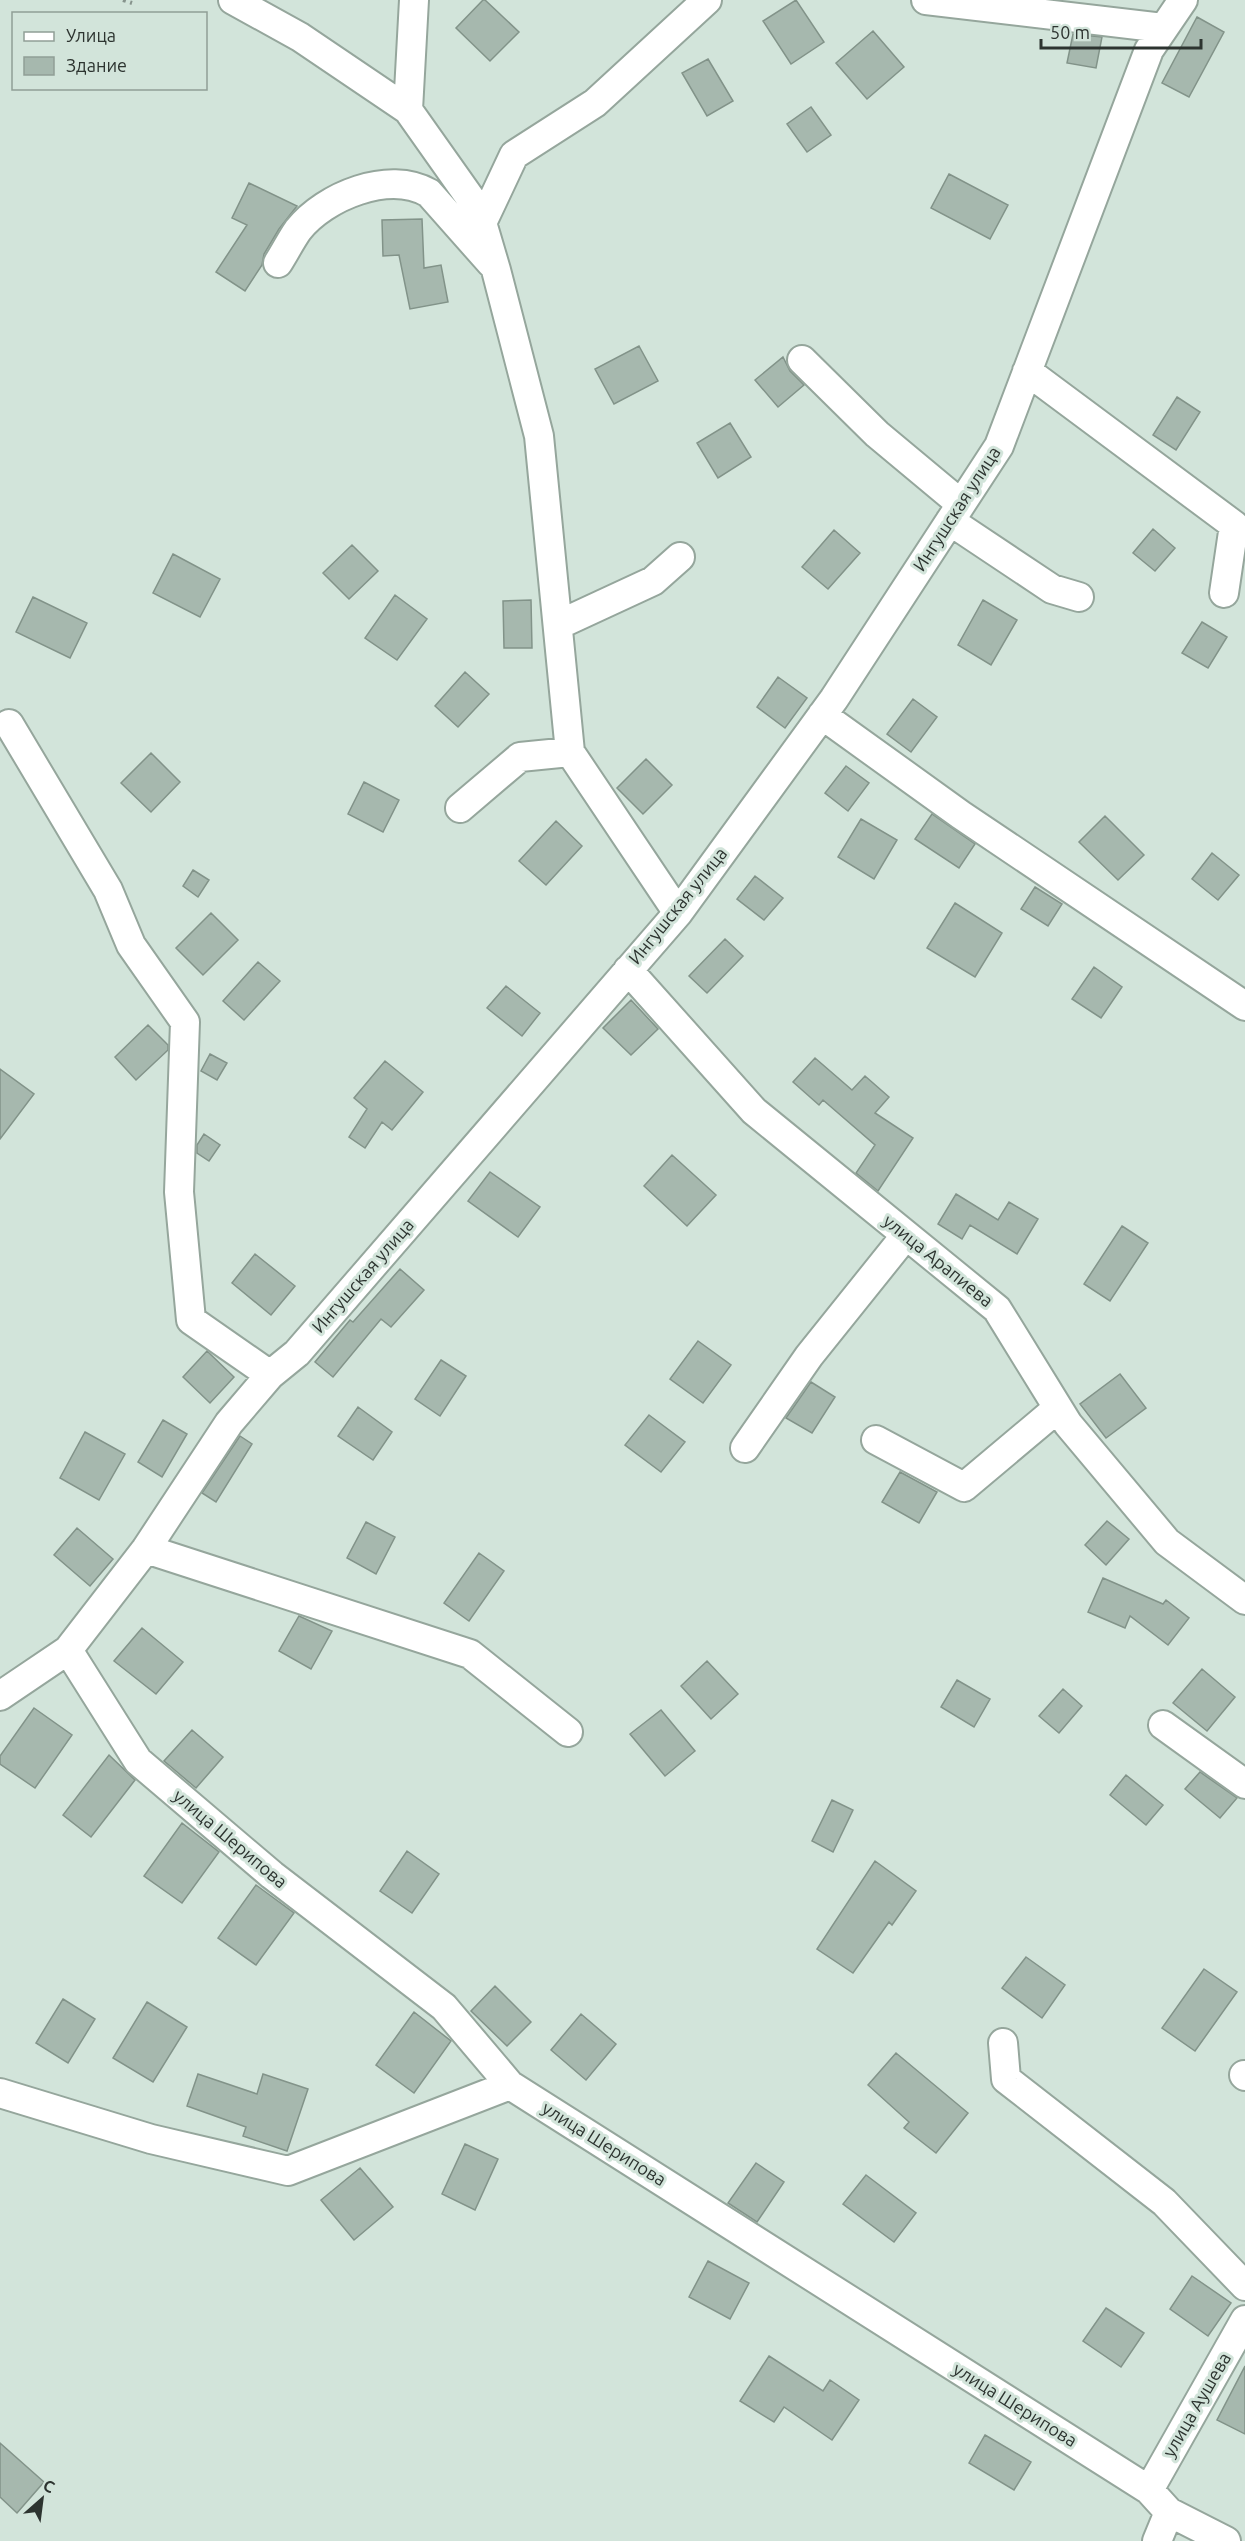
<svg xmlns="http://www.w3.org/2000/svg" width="1245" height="2541" font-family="Ubuntu,sans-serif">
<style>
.building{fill:#a6b8ae;stroke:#829389;stroke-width:1.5}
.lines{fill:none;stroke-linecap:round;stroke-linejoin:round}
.minor-casing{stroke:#95a69c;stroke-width:32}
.path{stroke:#86938c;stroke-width:4;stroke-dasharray:3 4.5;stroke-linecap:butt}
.minor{stroke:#fff;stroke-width:28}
.labels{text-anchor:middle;stroke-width:6;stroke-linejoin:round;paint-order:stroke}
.street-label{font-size:18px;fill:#2d3430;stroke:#d2e4da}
</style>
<rect width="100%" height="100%" fill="#d2e4da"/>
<path class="building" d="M483,0H485L519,32L490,61L456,28Z
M796,0L824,42L791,64L763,21Z
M1197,17L1224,32L1189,97L1162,83Z
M873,31L904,67L867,99L836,63Z
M1073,34L1102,37L1096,68L1067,63Z
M708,59L733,101L707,116L682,73Z
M811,107L831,135L807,152L787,124Z
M949,174L1008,205L990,239L931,208Z
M249,183L297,206L279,229L264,254L262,265L245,291L216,272L247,225L232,218Z
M422,219L424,268L441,265L448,302L410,309L399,255L383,256L382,220Z
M639,346L658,381L614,404L595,369Z
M783,357L790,371L804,385L778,407L755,380Z
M1177,397L1200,412L1176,450L1153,435Z
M730,423L751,457L718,478L697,443Z
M1153,529L1175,548L1155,571L1133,553Z
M834,530L860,553L828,589L802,567Z
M352,545L378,571L349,599L323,573Z
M173,554L220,579L200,617L153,593Z
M395,595L427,619L397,660L365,638Z
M33,597L87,623L70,658L16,632Z
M531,600L532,648H504L503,601Z
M983,600L1017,620L991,665L958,645Z
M1202,622L1227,637L1208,668L1182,653Z
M465,672L489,694L458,727L435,706Z
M778,677L807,698L785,728L757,707Z
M913,699L937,717L911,752L887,734Z
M151,753L180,782L151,812L121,783Z
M646,759L672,785L643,814L617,788Z
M846,766L869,783L848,811L825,793Z
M364,782L399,800L383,832L348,814Z
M932,814L975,844L959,868L915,839Z
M1105,816L1144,855L1118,880L1079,842Z
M861,819L897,840L874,879L838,857Z
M556,821L582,846L546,885L519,861Z
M1212,853L1239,875L1218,900L1192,879Z
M193,870L209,880L198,897L183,886Z
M755,876L783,898L764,920L737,899Z
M1035,887L1062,904L1048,926L1021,909Z
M955,903L1002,933L975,977L927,948Z
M211,913L238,940L203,975L176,948Z
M725,939L743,956L707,993L689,976Z
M258,962L280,981L244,1020L223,1001Z
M1094,967L1122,987L1101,1018L1072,999Z
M506,986L540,1013L522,1036L487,1008Z
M631,1000L658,1029L631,1055L603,1028Z
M148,1025L168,1045V1050L136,1080L115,1057Z
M210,1054L227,1063L217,1080L201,1071Z
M815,1058L852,1090L865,1076L889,1097L875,1113L913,1138L878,1191L856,1173L875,1145L823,1100L819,1105L793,1082Z
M385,1061L423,1092L392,1130L382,1122L365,1148L349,1137L367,1109L354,1098Z
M0,1069L34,1094L0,1139Z
M204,1134L220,1145L209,1161L197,1153V1145Z
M672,1155L716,1195L687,1226L644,1186Z
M490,1172L540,1207L518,1237L468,1201Z
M956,1194L998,1220L1009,1202L1038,1219L1017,1254L970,1225L962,1239L938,1224Z
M1122,1226L1148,1243L1110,1301L1084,1284Z
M255,1254L295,1286L271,1315L232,1283Z
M400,1269L424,1290L391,1327L381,1319L333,1377L315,1362L350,1320L353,1322Z
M698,1341L731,1365L703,1403L670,1379Z
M207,1351L234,1377L210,1403L183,1377Z
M441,1360L466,1376L440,1416L415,1399Z
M1120,1374L1146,1408L1106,1438L1080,1404Z
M811,1382L835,1397L812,1433L786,1418Z
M358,1407L392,1432L373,1460L338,1436Z
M649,1415L685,1442L661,1472L625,1445Z
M163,1420L187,1434L162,1477L138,1462Z
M85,1432L125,1454L99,1500L60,1478Z
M240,1436L252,1444L216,1502L202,1493Z
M900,1472L937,1492L919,1523L882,1502Z
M1107,1521L1129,1539L1106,1565L1085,1545Z
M366,1522L395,1537L376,1574L347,1558Z
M77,1528L113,1559L90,1586L54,1555Z
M479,1553L504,1571L469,1621L444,1603Z
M1103,1578L1163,1604L1166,1600L1189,1618L1168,1645L1130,1616L1125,1628L1088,1612Z
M299,1616L332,1631L311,1669L279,1651Z
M142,1628L183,1662L156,1694L114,1661Z
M707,1661L738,1694L711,1719L681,1686Z
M1202,1669L1235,1697L1207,1731L1173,1703Z
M957,1680L990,1699L974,1727L941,1707Z
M1063,1689L1082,1706L1059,1733L1039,1716Z
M34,1708L72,1735L35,1788L0,1764V1756Z
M661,1710L695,1751L665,1776L630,1734Z
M192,1730L223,1757L196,1788L164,1761Z
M109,1755L135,1780L91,1837L63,1815Z
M1200,1772L1237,1798L1220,1818L1185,1789Z
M1126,1775L1163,1805L1146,1825L1110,1795Z
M832,1800L853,1810L833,1852L812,1841Z
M182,1823L219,1852L182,1903L144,1876Z
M407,1851L439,1874L412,1913L380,1891Z
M875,1861L916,1891L892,1925L889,1922L853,1973L817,1949Z
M256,1885L294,1913L256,1965L218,1938Z
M1026,1957L1065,1985L1042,2018L1002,1988Z
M1204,1969L1237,1992L1195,2051L1162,2028Z
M495,1986L531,2022L507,2046L471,2011Z
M63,1999L95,2019L68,2063L36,2043Z
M147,2002L187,2027L153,2082L113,2058Z
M414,2012L451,2041L414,2093L376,2065Z
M581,2014L616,2044L586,2080L551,2050Z
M896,2053L968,2113L936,2153L904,2128L909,2122L868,2085Z
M198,2074L257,2094L263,2074L308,2089L287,2151L243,2136L246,2127L187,2106Z
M465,2144L498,2159L475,2210L442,2194Z
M756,2163L784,2182L757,2222L728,2203Z
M360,2168L393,2207L354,2240L321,2200Z
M866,2175L916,2213L894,2242L843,2204Z
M708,2261L749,2283L730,2319L689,2297Z
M1192,2276L1231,2303L1208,2336L1170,2309Z
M1106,2308L1144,2333L1121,2367L1083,2341Z
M769,2356L823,2391L830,2380L859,2400L832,2440L784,2407L774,2422L740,2401Z
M1245,2366V2434L1217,2420Z
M985,2435L1031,2462L1014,2490L969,2463Z
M0,2443L44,2482L17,2513L0,2497Z"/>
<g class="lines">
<g class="minor-casing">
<path id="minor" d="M233,0L300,37L408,110L478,209L496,270L539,436L570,752L678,913
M926,0L1163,28
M408,110L414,0
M482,223L514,155L595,103L707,0
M278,263C285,252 291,240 298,230C325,196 389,170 429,193L491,263
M802,360L877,434L961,504
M1027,371L1234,525L1224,593
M950,521L1052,589L1079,597
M558,625L653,581L680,557
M822,715L961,815L1245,1006
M9,724L108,890L131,945L185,1022L179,1192L191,1320L270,1375
M460,808L520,757L570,752
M628,970L754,1111L997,1309L1068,1424L1167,1542L1245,1600
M876,1440L964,1487L1058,1408
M745,1448L809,1356L906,1235
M146,1549L470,1654L568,1732
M68,1650L138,1761L272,1875L444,2007L510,2085L1149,2490L1169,2512L1226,2541
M0,1696L68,1650L146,1549L229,1423L270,1375L297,1353L678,913L834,699L999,446L1149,50L1183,0
M1163,1725L1245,1784
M1003,2043L1006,2079L1164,2202L1245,2286
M1244,2075L1245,2076
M0,2093L151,2139L288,2171L510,2085
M1149,2490L1245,2320
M1157,2541L1169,2512"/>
</g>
<path class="path" d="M123,0L132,3"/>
<use href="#minor" class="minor"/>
</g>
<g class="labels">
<g class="street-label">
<text transform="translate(957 509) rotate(-57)" y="6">Ингушская улица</text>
<text transform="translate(678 906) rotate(-51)" y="6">Ингушская улица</text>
<text transform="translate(938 1261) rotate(39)" y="6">улица Арапиева</text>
<text transform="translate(363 1276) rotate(-49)" y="6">Ингушская улица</text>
<text transform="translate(230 1839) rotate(40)" y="6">улица Шерипова</text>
<text transform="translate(604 2144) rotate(32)" y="6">улица Шерипова</text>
<text transform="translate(1015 2405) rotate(32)" y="6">улица Шерипова</text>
<text transform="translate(1197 2405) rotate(-60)" y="6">улица Аушева</text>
</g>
</g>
<rect x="12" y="12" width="195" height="78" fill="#d2e4da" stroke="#909e96" stroke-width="1.5"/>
<rect x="24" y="32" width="30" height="9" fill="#ffffff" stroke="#909e96" stroke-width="1.5"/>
<text x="66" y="42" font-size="18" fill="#2d3430">Улица</text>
<rect x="24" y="57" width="30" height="18" fill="#a6b8ae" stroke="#909e96" stroke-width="1.5"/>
<text x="66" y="72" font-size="18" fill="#2d3430">Здание</text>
<g transform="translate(42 2499) rotate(28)" stroke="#d2e4da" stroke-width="4.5" paint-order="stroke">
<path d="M0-4.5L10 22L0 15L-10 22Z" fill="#2d3430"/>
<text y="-9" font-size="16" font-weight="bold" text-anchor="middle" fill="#2d3430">С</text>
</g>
<path d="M1041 39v9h160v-9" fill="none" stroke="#2d3430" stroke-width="3"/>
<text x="1050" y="39" font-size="18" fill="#2d3430" stroke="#d2e4da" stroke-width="4.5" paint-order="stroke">50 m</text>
</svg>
